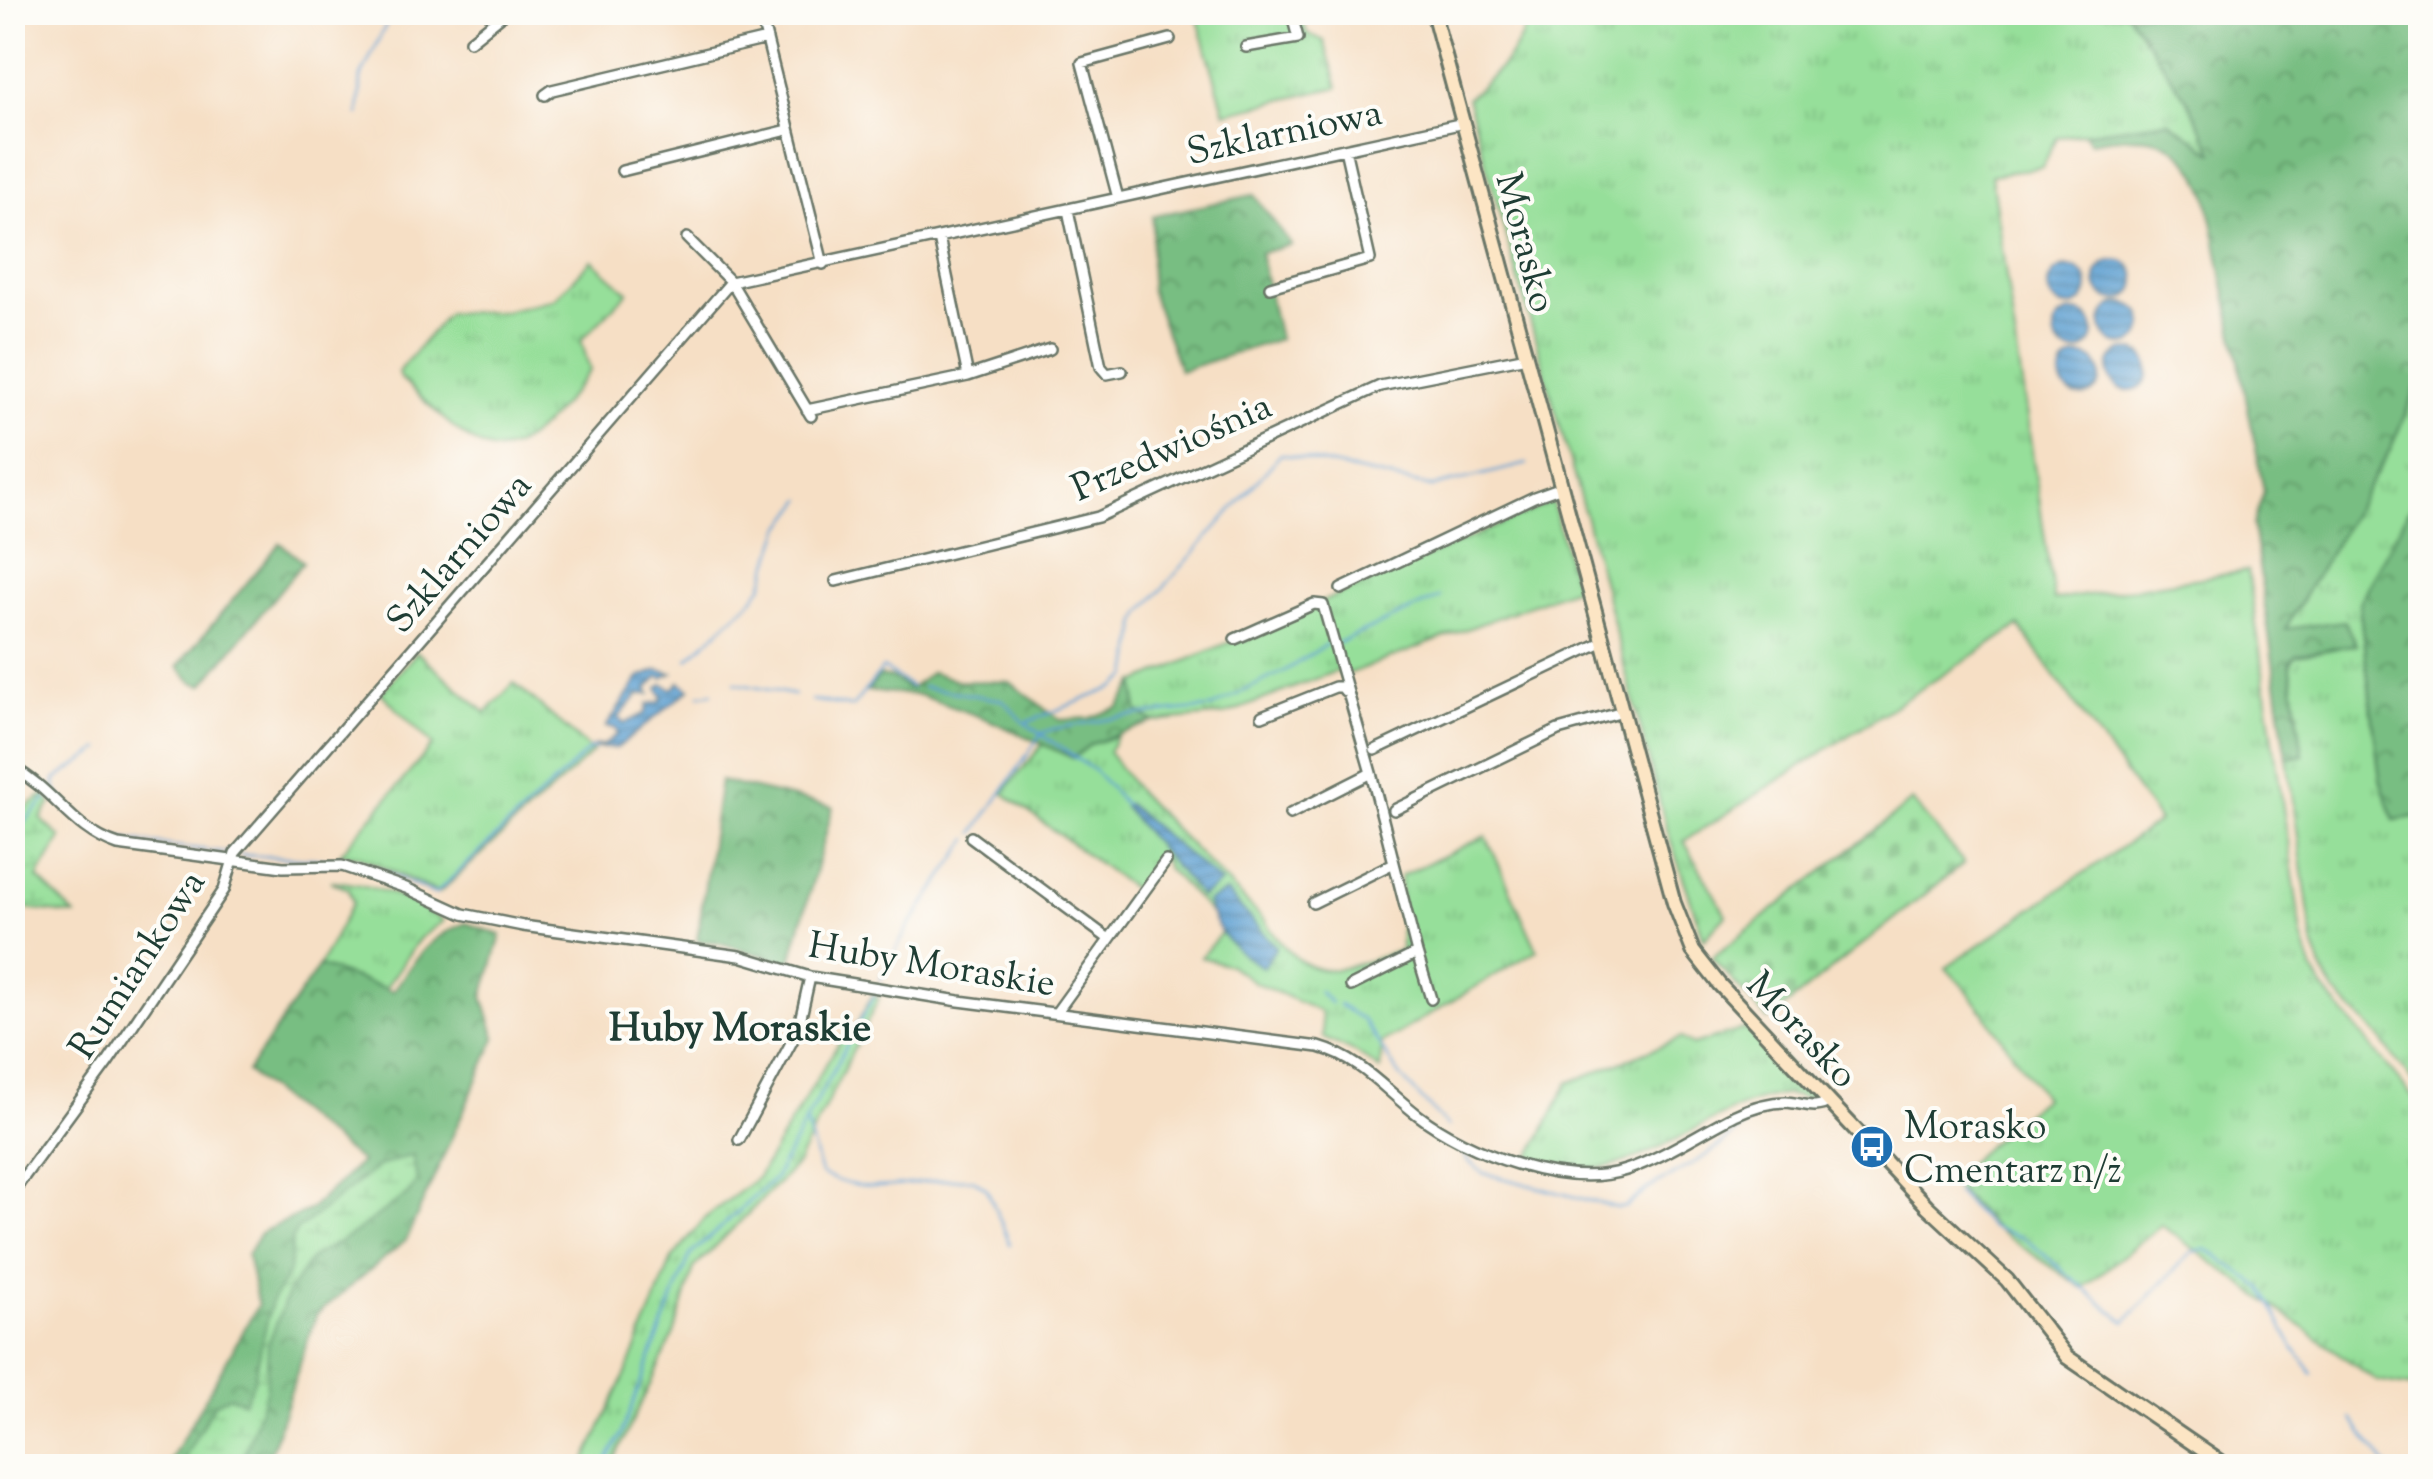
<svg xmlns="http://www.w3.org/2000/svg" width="2433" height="1479" font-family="'Sorts Mill Goudy',serif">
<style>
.grass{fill:url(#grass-tufts);stroke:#5a8e67;stroke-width:2.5}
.forest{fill:url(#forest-crowns);stroke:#4c7e5b;stroke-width:2.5}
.wetland{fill:url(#wetland-marsh);stroke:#5a8e67;stroke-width:2.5}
.cemetery{fill:url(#cemetery-stones);stroke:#5a8e67;stroke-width:2.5}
.water{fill:url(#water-rules);stroke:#3f6e83;stroke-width:2.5}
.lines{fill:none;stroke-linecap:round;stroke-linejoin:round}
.stream{stroke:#5fa0d2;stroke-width:2.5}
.street-casing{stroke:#6a7667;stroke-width:14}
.secondary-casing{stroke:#6a7667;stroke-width:18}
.street{stroke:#fff;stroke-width:9}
.secondary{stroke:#fce5c4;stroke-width:12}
.labels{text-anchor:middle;stroke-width:8;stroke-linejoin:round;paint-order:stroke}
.street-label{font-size:38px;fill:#1f3d34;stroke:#fdfcf7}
.poi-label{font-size:38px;fill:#1f3d34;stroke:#fdfcf7;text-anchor:start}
.neighbourhood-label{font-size:40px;font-weight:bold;fill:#1f3d34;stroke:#fdfcf7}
</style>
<defs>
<pattern id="grass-tufts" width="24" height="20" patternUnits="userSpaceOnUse" patternTransform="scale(2.5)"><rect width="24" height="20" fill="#96df9a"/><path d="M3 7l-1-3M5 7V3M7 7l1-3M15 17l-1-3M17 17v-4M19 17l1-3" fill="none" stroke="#81c085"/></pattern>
<pattern id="forest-crowns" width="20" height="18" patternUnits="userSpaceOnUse" patternTransform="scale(2.5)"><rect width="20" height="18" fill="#78be82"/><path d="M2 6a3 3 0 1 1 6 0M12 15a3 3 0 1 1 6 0" fill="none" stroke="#629c6b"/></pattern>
<pattern id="wetland-marsh" width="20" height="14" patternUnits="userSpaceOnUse" patternTransform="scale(2.5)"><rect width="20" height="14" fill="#96df9a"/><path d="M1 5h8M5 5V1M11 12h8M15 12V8" fill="none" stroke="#81c085"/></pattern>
<pattern id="cemetery-stones" width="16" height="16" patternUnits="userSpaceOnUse" patternTransform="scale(2.5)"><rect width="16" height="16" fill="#96df9a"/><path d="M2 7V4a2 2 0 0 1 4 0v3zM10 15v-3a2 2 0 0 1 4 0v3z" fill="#81c085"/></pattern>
<pattern id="water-rules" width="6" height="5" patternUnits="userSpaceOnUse" patternTransform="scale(2.5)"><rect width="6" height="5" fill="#5fa0d2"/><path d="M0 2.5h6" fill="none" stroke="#4e84ab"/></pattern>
</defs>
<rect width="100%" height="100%" fill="#fdfcf7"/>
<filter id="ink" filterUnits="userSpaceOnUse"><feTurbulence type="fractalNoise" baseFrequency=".01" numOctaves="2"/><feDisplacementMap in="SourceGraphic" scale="20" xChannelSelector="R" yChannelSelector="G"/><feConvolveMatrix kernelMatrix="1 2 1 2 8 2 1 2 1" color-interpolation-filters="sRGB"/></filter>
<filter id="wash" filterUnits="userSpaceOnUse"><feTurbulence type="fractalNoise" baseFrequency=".0048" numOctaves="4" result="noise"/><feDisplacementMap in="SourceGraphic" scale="40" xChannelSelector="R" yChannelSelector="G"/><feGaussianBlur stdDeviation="2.25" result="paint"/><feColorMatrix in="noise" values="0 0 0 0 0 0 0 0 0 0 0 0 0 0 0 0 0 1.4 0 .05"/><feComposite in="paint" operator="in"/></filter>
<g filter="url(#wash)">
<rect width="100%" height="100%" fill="#f6dfc5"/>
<path class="grass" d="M1196,13H1299L1307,33L1324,41L1338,87L1225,113Z
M1531,13H2127L2188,101L2215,155L2168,121L2057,137L2042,167L1991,175L2054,600L2248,571L2302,936L2312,969L2323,988L2420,1106V1388L2377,1381L2161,1225L2083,1288L1997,1230L1948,1180L2044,1097L1970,994L1946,968L2159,821L2019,626L1684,841L1726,915L1704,939L1667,830L1585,515L1467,98C1501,70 1517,54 1531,13Z
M592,260L628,292L581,340L590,370C572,394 531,449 499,450C470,451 422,397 400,378L398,372L448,313L504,311L554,299Z
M2420,379V489L2359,603L2380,779L2394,820L2420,816V1091L2379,1037L2335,992L2322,970L2313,943L2287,758L2303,755L2290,663L2296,656L2355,644L2284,630L2390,450Z
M1552,502L1575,588L1343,676L1336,671L1224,715L1153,722L1137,711L1135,683Z
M417,652L486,713L514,683L593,752L439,893L359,856L340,854L433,745L381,693Z
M1117,736L1108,752L1138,792L1264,920C1312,990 1331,972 1401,950L1400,876L1486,836L1537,950L1382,1043L1380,1070L1357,1053L1323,1038L1321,1012L1254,982L1229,965L1201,957L1225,928L1168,869L1162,857L1136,891L1003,793L1043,744L1073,758L1091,744Z
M330,881C368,883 411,898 443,921L419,939L385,989L319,966L353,902L348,889Z
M872,996L879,998L797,1164L694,1268L674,1334L611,1466H583L631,1362L672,1259L705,1218L758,1177L843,1036L851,1035Z
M1744,1029L1762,1035L1819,1100C1806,1100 1794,1093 1782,1095C1711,1106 1651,1169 1581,1170C1565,1170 1545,1163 1529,1159L1568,1083L1681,1038L1693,1045Z"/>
<path class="forest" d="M2127,13H2420V379L2390,450L2285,629L2344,621L2356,644L2296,656L2290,663L2303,755L2287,758L2253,525L2264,491L2207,195C2181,133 2151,132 2090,142L2084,133L2168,121L2214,153L2188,101Z
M1254,195L1291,245L1260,253L1279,339L1180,371L1150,289L1153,216Z
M2420,489V816L2394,820L2380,779L2359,603Z
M280,543L303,562L203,685L192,682L178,666Z
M932,672L957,681L1010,682L1060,720L1090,718L1119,707L1135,683L1137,711L1153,722L1091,744L1073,758L989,720L919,695L867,691L880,676L892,678L910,689Z
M720,781L833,807L790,964L717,942L697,941Z
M466,923L501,935L483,997L496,1038L406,1240L316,1315L266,1466H167L258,1305L247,1255L260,1233L310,1210L361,1162L247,1072L319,966L393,991C417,958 426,938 466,923Z"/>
<path class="wetland" d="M45,794L51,803L41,819L61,838L38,878L75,915L27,909L13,915V816Z
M413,1155L417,1181L408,1194L353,1234L312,1257L289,1291L268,1344L266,1391L240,1466H180L214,1404L230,1396L244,1402L253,1383L271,1303L289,1271L292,1239L297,1230L378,1166Z"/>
<path class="cemetery" d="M1912,801L1964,863L1768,1020L1712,958Z"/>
<path class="water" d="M2096 280a20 20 0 1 1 40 0a20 20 0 1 1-40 0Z
M2048 287a20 20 0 1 1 40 0a20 20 0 1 1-40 0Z
M2102 324a21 21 0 1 1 42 0a21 21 0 1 1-42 0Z
M2054 332a20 20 0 1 1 40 0a20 20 0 1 1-40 0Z
M2109 370a20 20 0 1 1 40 0a20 20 0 1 1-40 0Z
M2061 376a20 20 0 1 1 40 0a20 20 0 1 1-40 0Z
M658,670L672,673L663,678L659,676L647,688L650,694H639L619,717L624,724L646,713L648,704L660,702L663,698L658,688L663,684L673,689L680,682L690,689L617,748H594L593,746L604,745L618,734L615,728L606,727L639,678Z
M1127,804L1221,883L1201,897L1124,807Z
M1226,892L1276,947L1263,967C1236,953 1215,931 1207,902Z"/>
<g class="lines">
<path class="stream" d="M359,115L361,77L392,12
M1338,643L1440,597
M688,659L754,598L762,586L782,528L803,499
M735,683L794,695
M923,687L1003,700L1025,723L1096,772L1126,806
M700,695L712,693
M812,700L852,707L883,668L911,687
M1025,723L1115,687L1129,676L1138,620L1142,612L1281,454L1432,487L1527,464
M1039,734L1053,729L1128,716L1210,708L1286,670L1327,644
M70,809L55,789V780L101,749
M974,833L1040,736
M12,835L46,799
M112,838L229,853
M240,855L358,861L435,894L590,749L595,748
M880,980L908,928L969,839
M1318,991L1331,1003
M1339,1005L1363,1020L1400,1076L1448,1127
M806,1121L821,1174C877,1202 917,1176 973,1179L987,1189L1010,1244
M1458,1145L1467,1160L1483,1173L1618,1208L1626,1207L1646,1190L1709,1154L1751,1120
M1956,1192L1990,1227L2024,1238L2125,1322L2192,1252L2204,1249L2211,1252L2262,1288L2294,1348L2313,1374
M2351,1419L2388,1466
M604,1466L620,1437L690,1255L775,1178L875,993"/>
</g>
</g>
<g filter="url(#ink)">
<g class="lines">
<g class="street-casing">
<path id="street" d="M760,12L823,264
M470,41L506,12
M1246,47L1298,38L1291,12
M545,95L552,90L767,39
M622,171L788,130
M1118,198L1082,63L1170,39
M1068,210L1101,367L1107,374L1122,371
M687,238L731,282L811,416
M939,238L968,376L1050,349
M1270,287L1370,259L1345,149
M807,410L968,376
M836,581L1098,517L1380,386L1527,357
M1341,589L1534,497L1562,487
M1235,639L1314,604L1323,605L1371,773L1417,953L1351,986
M1262,716L1335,687H1342L1345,691
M1375,750L1604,641
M12,767C56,791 71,829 118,845L283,867L342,866L406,888L463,914L523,926L740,956L810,977L959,1001L1319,1047C1361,1059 1384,1089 1418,1115C1467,1153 1565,1190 1626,1170C1664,1157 1699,1133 1735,1115C1750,1108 1769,1102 1786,1102C1803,1103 1815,1111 1830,1101
M1394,810L1558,730L1623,712
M1290,814L1371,773
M971,837L1109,939
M1313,903L1394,863
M1417,953L1431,999
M1056,1013L1166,861
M739,1140L798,1030L810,977
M12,1193L108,1062L224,890L235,853L731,282L1464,123"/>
</g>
<g class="secondary-casing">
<path id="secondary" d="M1433,12L1674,903L1693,951L1719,984L1927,1206L2007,1280L2067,1357L2226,1466"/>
</g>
<use href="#street" class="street"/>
<use href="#secondary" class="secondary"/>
</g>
</g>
<defs>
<g id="bus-disc" transform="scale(2.25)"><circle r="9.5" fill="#1f6fb2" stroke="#fdfcf7"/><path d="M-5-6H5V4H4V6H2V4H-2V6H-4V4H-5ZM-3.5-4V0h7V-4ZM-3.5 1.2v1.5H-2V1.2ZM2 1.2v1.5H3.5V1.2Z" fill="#fff"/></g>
</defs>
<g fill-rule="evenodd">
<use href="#bus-disc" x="1872" y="1147"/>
</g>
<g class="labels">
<g class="street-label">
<text transform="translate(1284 131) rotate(-12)" y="13">Szklarniowa</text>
<text transform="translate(1527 242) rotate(75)" y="13">Morasko</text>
<text transform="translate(1171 446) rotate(-24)" y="13">Przedwiośnia</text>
<text transform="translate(458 552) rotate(-49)" y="13">Szklarniowa</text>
<text transform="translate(932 963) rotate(9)" y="13">Huby Moraskie</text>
<text transform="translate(136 964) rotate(-57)" y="13">Rumiankowa</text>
<text transform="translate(1803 1029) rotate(47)" y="13">Morasko</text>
</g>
<g class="poi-label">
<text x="1904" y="1138">Morasko<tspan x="1904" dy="44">Cmentarz n/ż</tspan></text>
</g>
<g class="neighbourhood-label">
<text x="740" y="1040">Huby Moraskie</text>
</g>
</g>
<rect width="2433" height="1479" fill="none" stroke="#fdfcf7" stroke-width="50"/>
</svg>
